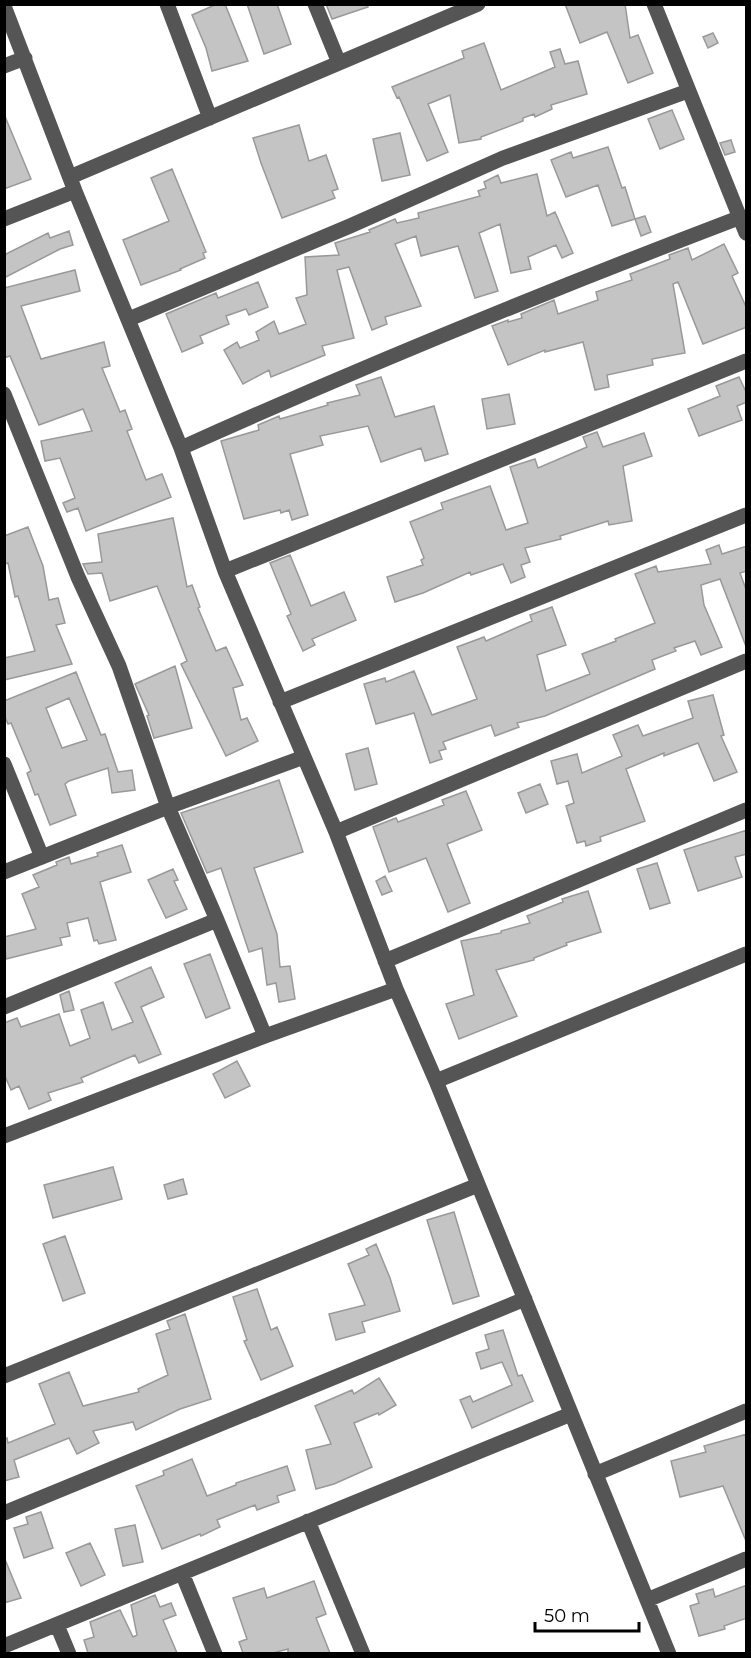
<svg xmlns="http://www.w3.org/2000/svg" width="751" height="1658" font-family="Montserrat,sans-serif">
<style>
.building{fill:#c4c4c4;stroke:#999;stroke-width:1.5;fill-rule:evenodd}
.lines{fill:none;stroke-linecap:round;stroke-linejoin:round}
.minor{stroke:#555;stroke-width:15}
</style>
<rect width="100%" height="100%" fill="#fff"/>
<path class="building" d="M217,4H225L248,61L212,71L206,48L192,15Z
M247,4H277L291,44L264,54Z
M326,4H368V7L332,19Z
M565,4H625L630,38L638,35L653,73L628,83L607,32L580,43Z
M713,33L718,43L708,48L703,37Z
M484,43L501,90L555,67L550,52L560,49L565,64L578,61L587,94L551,105L552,109L535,117L534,114L523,118V121L481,137V139L459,143L450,95L428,104L448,152L427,161L399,97L397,98L392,87L464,58L462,51Z
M672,110L684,139L660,149L648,119Z
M4,114L31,179L4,189Z
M299,125L309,161L326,155L338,189L332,191L335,198L282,218L261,163L253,138Z
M400,133L410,175L382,181L373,139Z
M731,140L735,152L725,155L720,143Z
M608,147L622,188L625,187L635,219L612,226L598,185L566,197L551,160L571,152L573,158Z
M172,169L206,252L203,253L205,258L180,269L181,270L141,285L123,240L169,221L151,178Z
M537,174L547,216L555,212L573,253L562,258L556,245L528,257L531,269L511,273L500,224L479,233L498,291L475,298L458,246L421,256L416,236L395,244L421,306L385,317L387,324L372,330L349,267L337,270L354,338L322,346L325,355L271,377L269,370L243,384L224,350L237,342L240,348L259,340L256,332L274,321L279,334L306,324L296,298L307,295L305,257L339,255L335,243L370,232L369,230L395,219L397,223L419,218L418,213L480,196L478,191L486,188L484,182L498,175L501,183Z
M645,216L651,232L641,236L635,219Z
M69,231L73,245L60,249L4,278V255L48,233L50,238Z
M724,244L738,273L732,276L747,309V327L703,344L678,282L673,284L685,353L652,359L653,365L607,375L609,387L595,390L583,342L545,352V350L508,365L492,326L508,320V322L522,318L521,314L554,300L558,314L598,300L596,292L632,280L630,274L670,259L669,255L688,248L692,260Z
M75,270L80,291L21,306L41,359L104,342L110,366L102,368L120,412L125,410L132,429L127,431L146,480L162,474L171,497L86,531L78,508L67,512L63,503L75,498L60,458L45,461L41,441L92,431L83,409L39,425L10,356L4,358V288Z
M258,282L268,307L249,315L246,309L226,316L229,324L200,336L203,343L182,352L166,314L216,293L218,298Z
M381,377L395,417L434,406L448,454L425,461L421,448L381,462L368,426L320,436L323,445L290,454L308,515L292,520L289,510L281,513L280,510L244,519L221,441L259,430L258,425L279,416L280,419L328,405L327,403L360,395L356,385Z
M739,377L747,394V402L737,406L742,420L699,436L688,409L720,396L716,386Z
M509,394L515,424L487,429L482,399Z
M597,432L603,447L644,433L652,456L623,466L632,521L609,525L608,521L560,536L561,539L525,548L530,562L521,565L525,577L511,583L503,564L471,575L470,572L423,593L395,602L387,577L423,565L421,560L424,558L410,522L443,509L441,503L490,486L506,530L528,523L510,467L535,459L538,468L587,447L583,437Z
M173,518L187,587L192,585L200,607L198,608L216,651L226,647L243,685L233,688L241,720L247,718L258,741L226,756L181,664L187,661L157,586L110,601L102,573L88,574L83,564L102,562L98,534Z
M28,527L43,566L49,600L58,598L65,623L56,625L72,664L4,680V658L35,651L18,596L15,597L8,563L4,564V536Z
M719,545L722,554L747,546V571L740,573L747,592V649L720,579L701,585L704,605L722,647L701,655L695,641L674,648L676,651L652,660L655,669L545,716L517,723L519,727L495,736L491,725L443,742L446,749L439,751L442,759L430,763L414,713L376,724L364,684L385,678L386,682L414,671L432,715L477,699L457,647L484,637L486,641L532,621L530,615L552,607L566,645L537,655L546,691L590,674L582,654L616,641L615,639L655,623L635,574L656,566L658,572L711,564L706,550Z
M290,555L311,606L344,592L356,620L312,639L315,645L303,651L287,616L291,614L270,563Z
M175,666L192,728L154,738L147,716L149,715L135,684Z
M76,672L101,735L105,734L118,772L132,770L135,790L112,793L108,768L69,781L65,784L76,815L50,825L38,794L35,795L27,773L31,771L11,723L8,724L4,715V701ZM69,698L87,740L62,748L46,708Z
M713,695L724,735L721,736L737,772L714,781L698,743L664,756V753L626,769L645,821L600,837L601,841L586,846L585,841L577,843L566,806L574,803L568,781L557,784L551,761L577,754L582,773L622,756L613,735L638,725L643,736L693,718L688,701Z
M368,748L377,784L355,790L346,754Z
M279,780L303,852L254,868L277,934L280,967L290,966L295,999L279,1002L276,983L267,985L262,948L249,952L221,868L207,873L181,813Z
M540,784L548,804L526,813L518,793Z
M466,791L482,830L447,844L470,903L448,912L426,858L389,872L373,827L396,818L398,822L444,805L442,800Z
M747,830V854L735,857L742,877L698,891L684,850Z
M122,845L131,872L100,882L116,940L99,944L97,940L94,941L88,918L67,923L70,936L60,938L62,945L6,959L4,937L36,929L22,894L39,887L33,875L57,865L56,862L69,857L71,864L98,856L97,853Z
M657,863L670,903L650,909L637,869Z
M173,869L178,880L174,881L187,909L166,918L148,880Z
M385,876L392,891L382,895L376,881Z
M588,891L601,932L566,943L567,945L534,958V960L496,970L517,1016L459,1039L446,1004L474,995L461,941L501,933V931L530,923L527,916L563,902L562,899Z
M210,954L230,1008L206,1018L184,964Z
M151,967L164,997L141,1007L161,1054L139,1063L135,1055L81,1078L83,1082L48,1093L51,1100L29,1109L19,1086L11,1090L4,1074V1023L17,1018L21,1027L59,1014L70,1046L90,1038L81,1010L103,1002L112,1030L133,1022L115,983Z
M69,991L74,1010L64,1012L60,995Z
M237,1061L250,1086L225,1098L213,1074Z
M113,1167L122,1199L53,1218L44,1185Z
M183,1179L187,1194L168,1199L164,1185Z
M454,1212L479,1296L453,1304L427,1220Z
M65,1236L85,1293L63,1301L43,1244Z
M376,1244L390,1278L400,1311L362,1322L365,1332L336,1340L329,1314L365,1305L348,1264L369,1255L366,1249Z
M257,1289L271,1330L277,1327L293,1366L261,1380L244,1341L247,1340L233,1297Z
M185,1314L211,1399L180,1409L136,1430L133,1422L93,1431L99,1443L77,1454L69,1438L14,1460L19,1477L4,1481V1439L7,1438L8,1443L55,1424L39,1384L69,1372L83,1406L139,1392L138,1389L168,1375L156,1334L170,1329L167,1321Z
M503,1330L518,1376L522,1375L533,1401L472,1428L460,1400L470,1396L473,1402L512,1385L502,1362L481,1369L476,1353L489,1349L485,1335Z
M379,1378L396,1405L379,1415L378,1413L354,1423L372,1467L334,1484L316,1489L306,1450L331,1444L315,1406L352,1390L354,1394Z
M747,1434V1541H746L723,1486L680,1497L671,1461L706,1452L704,1446Z
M192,1459L207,1496L236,1485V1483L287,1466L295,1490L277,1496L279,1502L257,1510L255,1505L217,1520L220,1527L201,1536L200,1534L162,1549L136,1486L164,1475L163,1471Z
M41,1512L53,1548L24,1558L14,1528L28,1524L26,1517Z
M135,1525L143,1562L123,1566L115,1529Z
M90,1543L105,1575L81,1586L66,1553Z
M4,1557L21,1598L4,1603Z
M314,1581L326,1614L316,1618L330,1653H288V1649L273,1653H243L239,1642L247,1639L233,1598L264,1588L267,1598Z
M747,1585V1618L724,1626L725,1629L699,1636L690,1606L699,1603L696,1594L713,1589L715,1597Z
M155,1595L160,1607L171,1603L176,1615L163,1620L177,1653H88L84,1640L94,1637L90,1622L120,1610L133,1637L137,1635L131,1605Z"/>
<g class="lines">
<path class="minor" d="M167,4L210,118
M315,4L339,63
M654,4L746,233
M4,6L75,191L181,448L225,571L336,832L396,989L436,1081L669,1654
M4,66L25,58
M70,177L478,4
M4,219L75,191
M129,319L350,226L503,158L688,91
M4,394L78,577L119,666L168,807L217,920
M181,448C366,365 552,289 741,217
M225,571L746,361
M280,702L746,515
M4,764L42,857
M336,832L746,661
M4,872L168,807L304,757
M385,961L746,810
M4,1007L217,920L265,1036
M436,1081L746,954
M4,1136L265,1036L396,989
M4,1376L478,1185
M595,1474L746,1411
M4,1513L525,1299
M308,1521L363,1654
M182,1573L215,1654
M647,1600L746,1559
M57,1625L69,1654
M4,1646L571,1414"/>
</g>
<rect width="751" height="1658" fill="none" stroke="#000000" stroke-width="12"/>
<path d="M535 1622v9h104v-9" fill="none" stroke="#000000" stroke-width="3"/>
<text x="544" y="1622" font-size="18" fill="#000000" stroke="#ffffff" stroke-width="4.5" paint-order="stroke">50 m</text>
</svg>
